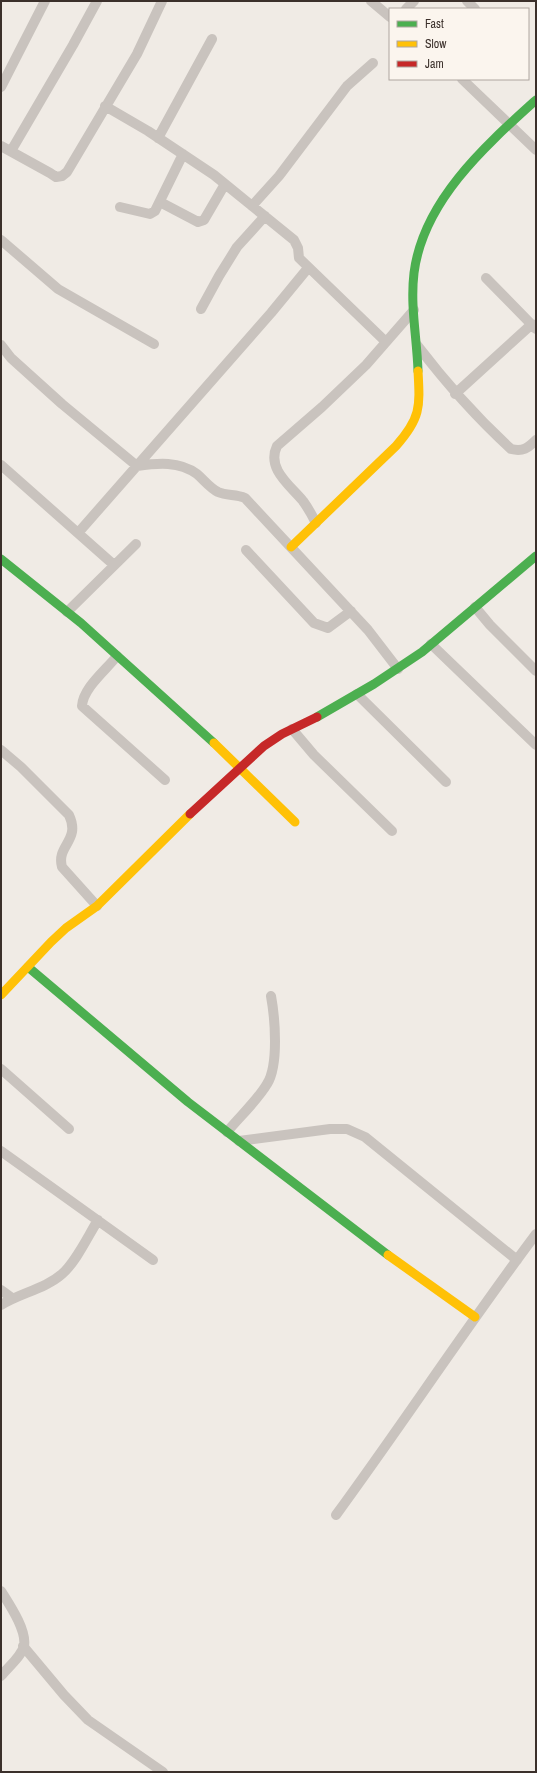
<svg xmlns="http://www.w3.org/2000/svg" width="537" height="1773" font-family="'Archivo Narrow',sans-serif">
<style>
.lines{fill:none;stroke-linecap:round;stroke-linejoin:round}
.street{stroke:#c9c3be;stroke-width:10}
.fast{stroke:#4caf50;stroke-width:9}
.slow{stroke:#ffc107;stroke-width:9}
.jam{stroke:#c62828;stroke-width:9}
</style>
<rect width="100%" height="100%" fill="#f0ebe5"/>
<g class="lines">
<path class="street" d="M371,1L390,17
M467,1L475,9
M406,9L414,1
M462,79L536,150
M1,87L45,1
M105,106L148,131L214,175L294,240L298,248L299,258L386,342
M158,138L212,39
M1,146L50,173L56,177L62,176L67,172L137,54L162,1
M11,151L73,45L97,1
M160,202L198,222L204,220L225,184
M252,206L279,176L347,86L373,63
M120,207L150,214L155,211L183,154
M1,240L58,289L154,344
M486,278L536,329
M201,309L219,276L237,247L265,216
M1,345L11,358L62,404L137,466C158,463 179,461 197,474C204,480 210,488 218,492C227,496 236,494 245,498L368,630L398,669
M417,345C446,383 476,417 511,449C523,452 528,448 536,440
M455,394L532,324
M1,465L114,565
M316,523C312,515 308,508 303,501C291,486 266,469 277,446L322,407L366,365L414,310
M78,533L271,313L308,268
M246,550L314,623L328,628L351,611
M475,607L490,625L536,671
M67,612L136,544
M431,644L536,745
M117,656C106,670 83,688 82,706L165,780
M357,694L446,782
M292,729L314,755L392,831
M1,750L21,767L69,815C81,841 56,845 62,867L97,906
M1,1069L69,1129
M227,1132C240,1116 257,1101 267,1084C279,1065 275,1018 271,996
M239,1141L330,1129H347L365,1137L517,1260
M1,1151L153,1260
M1,1290L12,1298
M1,1305C20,1293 45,1289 62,1274C76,1262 88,1236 98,1220
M336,1515C404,1422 467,1326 536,1234
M1,1591C9,1604 27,1630 24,1646C21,1657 8,1667 1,1676
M23,1646L64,1695L88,1720L163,1772"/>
<path class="fast" d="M418,371C417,338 410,306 414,273C423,201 485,146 536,100
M1,559L81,623L214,743
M317,717L374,684L422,652L536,556
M28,967L188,1102L388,1255"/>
<path class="slow" d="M291,547L396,446C421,418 420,407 418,371
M214,743L295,822
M1,995L51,942L66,928L97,906L190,814
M388,1255L475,1317"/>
<path class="jam" d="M190,814L264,746L282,734L317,717"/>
</g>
<rect width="537" height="1773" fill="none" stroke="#3b302b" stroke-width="4"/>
<rect x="389" y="8" width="140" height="72" fill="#fbf5ee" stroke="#aea6a0"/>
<rect x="397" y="21" width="20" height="6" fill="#4caf50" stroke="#aea6a0"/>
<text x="425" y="28" font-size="12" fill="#3b302b">Fast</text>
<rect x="397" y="41" width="20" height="6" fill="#ffc107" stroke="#aea6a0"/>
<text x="425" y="48" font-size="12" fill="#3b302b">Slow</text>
<rect x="397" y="61" width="20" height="6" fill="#c62828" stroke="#aea6a0"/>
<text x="425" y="68" font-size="12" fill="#3b302b">Jam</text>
</svg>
